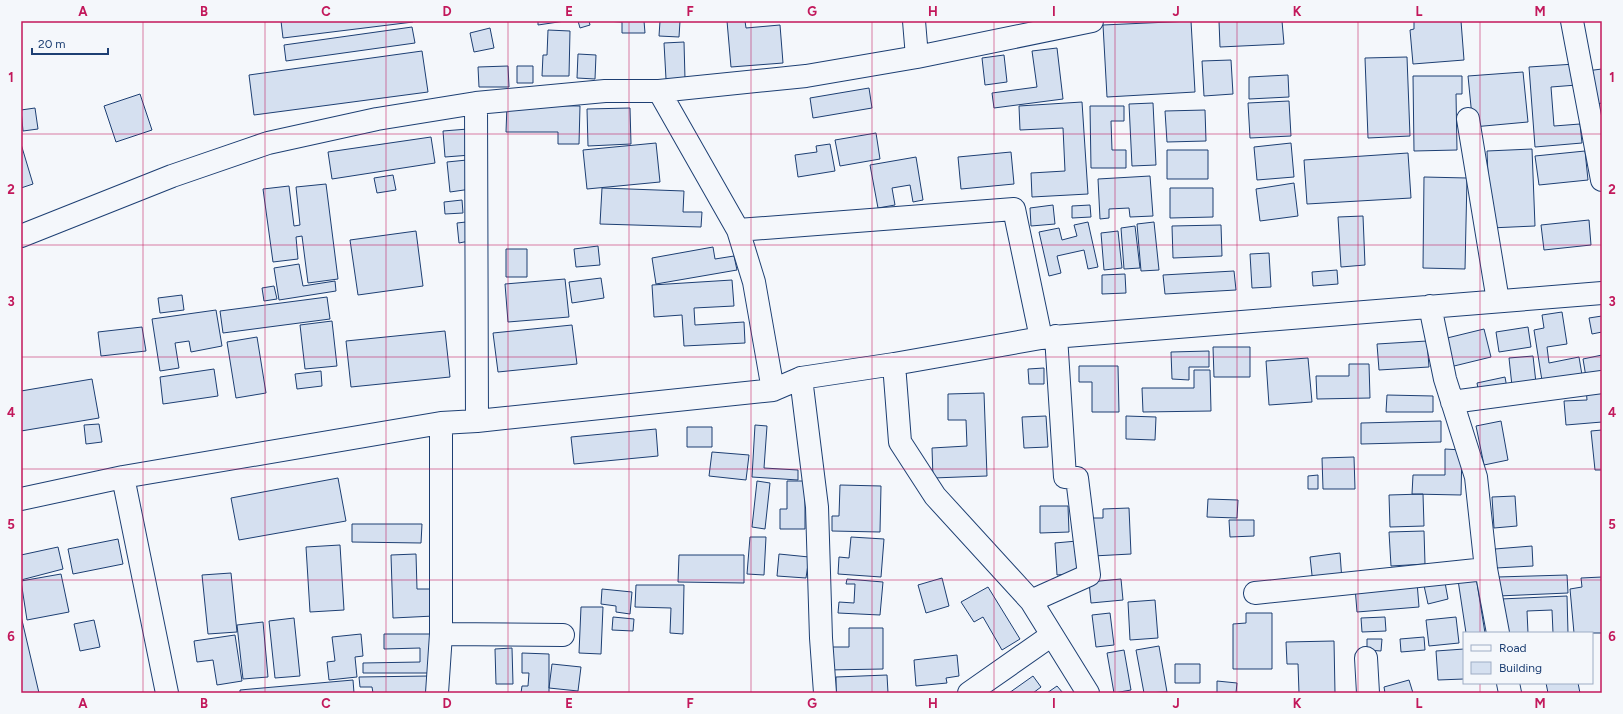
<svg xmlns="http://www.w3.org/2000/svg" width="1623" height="714" font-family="Figtree,sans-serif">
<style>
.building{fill:#d5e0f0;stroke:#1d3f73}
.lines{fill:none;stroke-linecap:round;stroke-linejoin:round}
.street-casing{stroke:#1d3f73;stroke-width:24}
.street{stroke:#f4f7fb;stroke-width:22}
.grid{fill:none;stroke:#c2185b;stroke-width:1;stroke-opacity:0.55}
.neatline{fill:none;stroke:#c2185b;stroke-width:1.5}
.grid-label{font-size:13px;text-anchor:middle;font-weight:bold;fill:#c2185b}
</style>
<rect width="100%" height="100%" fill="#f4f7fb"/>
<path class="building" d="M281,21H412L413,22L283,38Z
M538,21H565L538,25Z
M578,21H589L590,25L580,28Z
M605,21H644L645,33H622V22Z
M660,21H680L679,37L659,36Z
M727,21H745L746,28L780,25L783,63L731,67Z
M1191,21L1195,92L1107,97L1103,25Z
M1219,21H1282L1284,44L1220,47Z
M1414,21H1461L1464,60L1413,64L1410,30L1414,29Z
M412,27L415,43L286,61L284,45Z
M490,28L494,48L474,52L470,33Z
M548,30L570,31L569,76H542L543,55H547Z
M684,42L685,79H666L664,43Z
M1057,48L1063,99L994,108L992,93L1037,87L1032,51Z
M422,51L428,92L254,115L249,75Z
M578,54L596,55L595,79L577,78Z
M1004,55L1007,82L985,85L982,58Z
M1407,57L1410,136L1368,138L1365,58Z
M1231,60L1233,94L1204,96L1202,61Z
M1575,64L1577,85L1551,87L1554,126L1580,124L1582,143L1535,147L1529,67Z
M508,66L509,87H479L478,67Z
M517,66H533V83H517Z
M1602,69V103L1591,105L1586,71Z
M1523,72L1528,122L1473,127L1468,76Z
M1288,75L1289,97L1249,99V77Z
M1413,76H1462V94H1456L1457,150L1414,151Z
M869,88L872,108L813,118L810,98Z
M140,94L152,130L116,142L104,106Z
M1289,101L1291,136L1250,138L1248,103Z
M1082,102L1088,194L1032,197L1031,173L1065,171L1063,128L1020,130L1019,106Z
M1153,103L1156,165L1132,166L1129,104Z
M507,105L580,106L579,144H558V132H506Z
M1090,106H1124V121H1111L1112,150H1126V168H1091Z
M35,108L38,129L23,131L21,110Z
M630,108L631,144L588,146L587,109Z
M1205,110L1206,141L1167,142L1165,111Z
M468,129L471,155L445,157L443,131Z
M876,133L880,159L840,166L835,140Z
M431,137L435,163L332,179L328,152Z
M656,143L660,182L587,189L583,150Z
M1291,143L1294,177L1257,180L1254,147Z
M21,144L33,184L21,188Z
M830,144L835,171L798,177L795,155L817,152L816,146Z
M1532,149L1535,226L1490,228L1487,151Z
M1167,150H1208V179H1167Z
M1585,151L1588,180L1539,185L1535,156Z
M1011,152L1014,184L961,189L958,157Z
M1408,153L1411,198L1307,204L1304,160Z
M916,157L923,200L913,202L910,185L892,188L895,205L878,208L870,165Z
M467,160L471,189L450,192L447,162Z
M393,175L396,190L377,193L374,178Z
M1150,176L1153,216L1130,217L1129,208L1109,209V218L1100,219L1098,179Z
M1424,177L1467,178L1465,269L1423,268Z
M1294,183L1298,216L1260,221L1256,189Z
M326,184L338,279L308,283L302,236L296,237L298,259L273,262L263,189L289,186L294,226L300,225L296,187Z
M602,188L684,191L683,212H702L701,227L600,224Z
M1170,188H1213V217L1170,218Z
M462,200L463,213L445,214L444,202Z
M1053,205L1055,224L1031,226L1030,208Z
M1090,205L1091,217L1072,218V206Z
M1363,216L1365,265L1341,267L1338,217Z
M1589,220L1591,245L1544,250L1541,225Z
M466,222L469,241L459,243L457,223Z
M1088,222L1098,267L1088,269L1084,250L1057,256L1061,273L1049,276L1039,232L1059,228L1062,240L1077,236L1074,225Z
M1154,222L1159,270L1141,271L1137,224Z
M1221,225L1222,256L1173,258L1172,226Z
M1135,226L1140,268L1124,269L1121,228Z
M416,231L423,286L358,295L350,240Z
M1118,231L1122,268L1104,270L1101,233Z
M598,246L600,265L576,267L574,249Z
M713,247L715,259L734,256L737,270L656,284L652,258Z
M506,249H527V277H506Z
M1269,253L1271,287L1252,288L1250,254Z
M299,264L303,286L335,281L336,291L279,300L274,268Z
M1337,270L1338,284L1313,286L1312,272Z
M1234,271L1236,290L1165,294L1163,275Z
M1125,274L1126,293L1102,294V275Z
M601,278L604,298L572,303L569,282Z
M565,279L569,317L508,322L505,284Z
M732,280L734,306L694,308L695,325L744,322L745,343L684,346L682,315L654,317L652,285Z
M274,286L277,299L264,301L262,288Z
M182,295L184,310L160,313L158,298Z
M327,297L330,319L223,333L220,311Z
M216,310L222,346L191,352L189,341L175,343L179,368L160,371L152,319Z
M1562,312L1567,344L1547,347L1549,363L1579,357L1583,381L1543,387L1534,330L1544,328L1542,315Z
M1602,316V332L1592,334L1589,318Z
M332,321L337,366L305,369L300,325Z
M572,325L577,364L498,372L493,333Z
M142,327L146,351L101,356L98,332Z
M1528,327L1531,347L1499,352L1496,332Z
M1484,329L1491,357L1450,367L1443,339Z
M445,331L450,377L351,387L346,341Z
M257,337L266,393L236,398L227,342Z
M1427,341L1429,367L1379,370L1377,344Z
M1213,347H1250V377H1214Z
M1209,351V367H1189V380L1172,379L1171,352Z
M1602,355V374L1586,377L1583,359Z
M1533,356L1536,383L1512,386L1509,358Z
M1308,358L1312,402L1269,405L1266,361Z
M1349,364H1369L1370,398L1317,399L1316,376H1349Z
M1079,366H1118L1119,412H1092V382H1079Z
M1044,368V384H1029L1028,369Z
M214,369L218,396L163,404L160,377Z
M1194,370H1210L1211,411L1143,412L1142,388H1194Z
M321,371L322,386L297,389L295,374Z
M1505,377L1507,388L1479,394L1477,383Z
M92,379L99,418L21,431V391Z
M1602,387V422L1566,425L1564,401L1587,400L1586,388Z
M984,393L987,476L933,478L932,448L967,446L966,420H948V394Z
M1387,395L1433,396V412H1386Z
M1046,416L1048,447L1024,448L1022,417Z
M1126,416L1156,417L1155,440L1126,439Z
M1441,421V442L1361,444V423Z
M1501,421L1508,460L1484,465L1476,426Z
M99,424L102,442L86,444L84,425Z
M755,425L767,426L764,468L798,470V480L752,477Z
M687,427H712V447H687Z
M656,429L658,456L574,464L571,437Z
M1602,430V470H1595L1591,431Z
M1445,449L1462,450L1461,495L1412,494L1413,475H1445Z
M712,452L749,455L746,480L709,476Z
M1354,457L1355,489H1323L1322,458Z
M1318,475V489H1308V476Z
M338,478L346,521L239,540L231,498Z
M757,481L770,483L765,529L752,527Z
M787,481H805V529H780V509H787Z
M840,485L881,486L880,532L832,531V516H839Z
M1423,494L1424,526L1390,527L1389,495Z
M1515,496L1517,526L1494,528L1492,497Z
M1208,499L1238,500L1237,518L1207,517Z
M1040,506H1068L1069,532L1040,533Z
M1129,508L1131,554L1093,556L1091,518H1103V509Z
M1229,520H1254V536L1230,537Z
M352,524H422L421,543L352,542Z
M1424,531L1425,564L1391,566L1389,532Z
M750,537H766L764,575L747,574Z
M851,537L884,539L881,577L838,574L839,557L849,558Z
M118,539L123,564L73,574L68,549Z
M1077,541L1080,573L1057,575L1055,543Z
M340,545L344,610L310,612L306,547Z
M1532,546L1533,566L1496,568L1495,549Z
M58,547L63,569L21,580V555Z
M1340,553L1342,581L1313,584L1310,557Z
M416,554L417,589H433L434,616L393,618L391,555Z
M779,554L809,557L806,578L777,576Z
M679,555H744V583L678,582Z
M231,573L237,632L208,634L202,575Z
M61,574L69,612L27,620L21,581Z
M1567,575L1568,593L1498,596L1497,577Z
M1444,577L1448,599L1428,604L1423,581Z
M1476,577L1485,633H1466L1458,580Z
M1602,577V633H1574L1570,589L1582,587L1581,578Z
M942,578L949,606L926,613L918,585Z
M847,579L883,582L880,615L838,613L839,602L854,603L855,584H846Z
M1121,579L1123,600L1091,603L1089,582Z
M1417,582L1419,607L1357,612L1355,587Z
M636,585H684L683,634L670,633L671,608L635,607Z
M988,587L1020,639L1002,650L983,617L974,622L961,602Z
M602,589L632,592L630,614L616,612V606L601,604Z
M1567,596L1568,633H1553L1552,610L1527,611L1528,633H1503L1501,599Z
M1155,600L1158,638L1130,640L1128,602Z
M581,607H603L601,654L579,653Z
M1110,613L1114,645L1096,647L1092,615Z
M1246,613H1272V669H1233V624L1246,623Z
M21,616L39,693H21Z
M613,617L634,619L633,631L612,630Z
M1385,617L1386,631L1362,632L1361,618Z
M1456,617L1459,643L1429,646L1426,620Z
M294,618L300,676L275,678L269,621Z
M94,620L100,647L80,651L74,624Z
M263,622L268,677L243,679L237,625Z
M849,628H883V669L828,670V647H849Z
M361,634L363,656L355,657L357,677L329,680L327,662L335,661L332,637Z
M384,634H430V673H363V663L420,662V648L384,649Z
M235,635L242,681L217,685L213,660L197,662L194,641Z
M1424,637L1425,650L1401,652L1400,639Z
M1367,639H1382L1381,651L1367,650Z
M1334,641L1335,693H1299L1298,664H1287L1286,642Z
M1159,646L1167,692L1144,693L1136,650Z
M512,648L513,684H496L495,649Z
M1464,649V679L1438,680L1436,651Z
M1124,650L1131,690L1114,693L1107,653Z
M522,653L549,654V693H521L522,686H528L529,673H522Z
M957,655L959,676L946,678L947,683L916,686L914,660Z
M552,664L581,667L578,691L549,688Z
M1175,664H1200V683H1175Z
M887,675L888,693H836V677Z
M429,676V693H373L372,687H360L359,677Z
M1033,676L1041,687L1033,693H1009Z
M353,680L354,693H240V690Z
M1409,680L1413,693H1385L1384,687Z
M1217,681L1237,683L1236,693H1217Z
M1546,683H1578L1580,693H1548Z
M1057,686L1063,693H1047Z"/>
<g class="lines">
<g class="street-casing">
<path id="street" d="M914,21L917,57
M1572,21L1602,180
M659,91L738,230L754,282L773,390
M476,103L477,421
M1468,119L1498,301
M738,230L1014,209L1041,338
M21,236L172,176L268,143L377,119L476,103L605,91H659L806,76L917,57L1092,21
M1430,306L1445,379L1476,477L1486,569L1498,633
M894,364L900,442L935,496L1031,601L1088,693
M801,378L817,507L821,638L825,693
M1452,402L1602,382
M123,477L167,693
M21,499L123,477L441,423L477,421L773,390L801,378L894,364L1041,338L1602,293
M1255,593L1486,569
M1031,601L1089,575L1077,478L1065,477L1056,336
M441,634L563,635
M1366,658L1368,693
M1508,683L1510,693
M437,693L441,634V423
M969,693L1052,635"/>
</g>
<use href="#street" class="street"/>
</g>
<path class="grid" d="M143,21V693M265,21V693M386,21V693M508,21V693M629,21V693M751,21V693M872,21V693M994,21V693M1115,21V693M1237,21V693M1358,21V693M1480,21V633M21,134H1602M21,245H1602M21,357H1602M21,469H1602M21,580H1602M1480,683V693"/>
<rect width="1623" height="714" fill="none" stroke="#f4f7fb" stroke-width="44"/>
<rect x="1463" y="632" width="130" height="52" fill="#f4f7fb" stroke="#9eadc5"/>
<rect x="1471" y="645" width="20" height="6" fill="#f4f7fb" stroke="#9eadc5"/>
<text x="1499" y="652" font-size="12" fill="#1d3f73">Road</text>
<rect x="1471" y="662" width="20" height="12" fill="#d5e0f0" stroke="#9eadc5"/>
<text x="1499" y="672" font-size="12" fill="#1d3f73">Building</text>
<path d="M32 48v6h76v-6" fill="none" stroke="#1d3f73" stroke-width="2"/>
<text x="38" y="48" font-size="12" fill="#1d3f73" stroke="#f4f7fb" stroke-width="3" paint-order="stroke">20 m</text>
<rect x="22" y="22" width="1579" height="670" class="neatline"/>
<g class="grid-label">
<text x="83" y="16">A</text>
<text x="204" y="16">B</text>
<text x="326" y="16">C</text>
<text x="447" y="16">D</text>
<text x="569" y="16">E</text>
<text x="690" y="16">F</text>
<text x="812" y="16">G</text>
<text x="933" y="16">H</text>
<text x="1054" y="16">I</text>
<text x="1176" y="16">J</text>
<text x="1297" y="16">K</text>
<text x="1419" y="16">L</text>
<text x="1540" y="16">M</text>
<text x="11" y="82">1</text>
<text x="1612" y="82">1</text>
<text x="11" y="194">2</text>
<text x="1612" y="194">2</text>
<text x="11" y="306">3</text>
<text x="1612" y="306">3</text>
<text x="11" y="417">4</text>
<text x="1612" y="417">4</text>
<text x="11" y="529">5</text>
<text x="1612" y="529">5</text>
<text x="11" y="641">6</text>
<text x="1612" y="641">6</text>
<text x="83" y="708">A</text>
<text x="204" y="708">B</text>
<text x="326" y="708">C</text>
<text x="447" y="708">D</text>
<text x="569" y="708">E</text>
<text x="690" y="708">F</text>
<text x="812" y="708">G</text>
<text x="933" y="708">H</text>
<text x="1054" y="708">I</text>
<text x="1176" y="708">J</text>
<text x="1297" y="708">K</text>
<text x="1419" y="708">L</text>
<text x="1540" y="708">M</text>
</g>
</svg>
